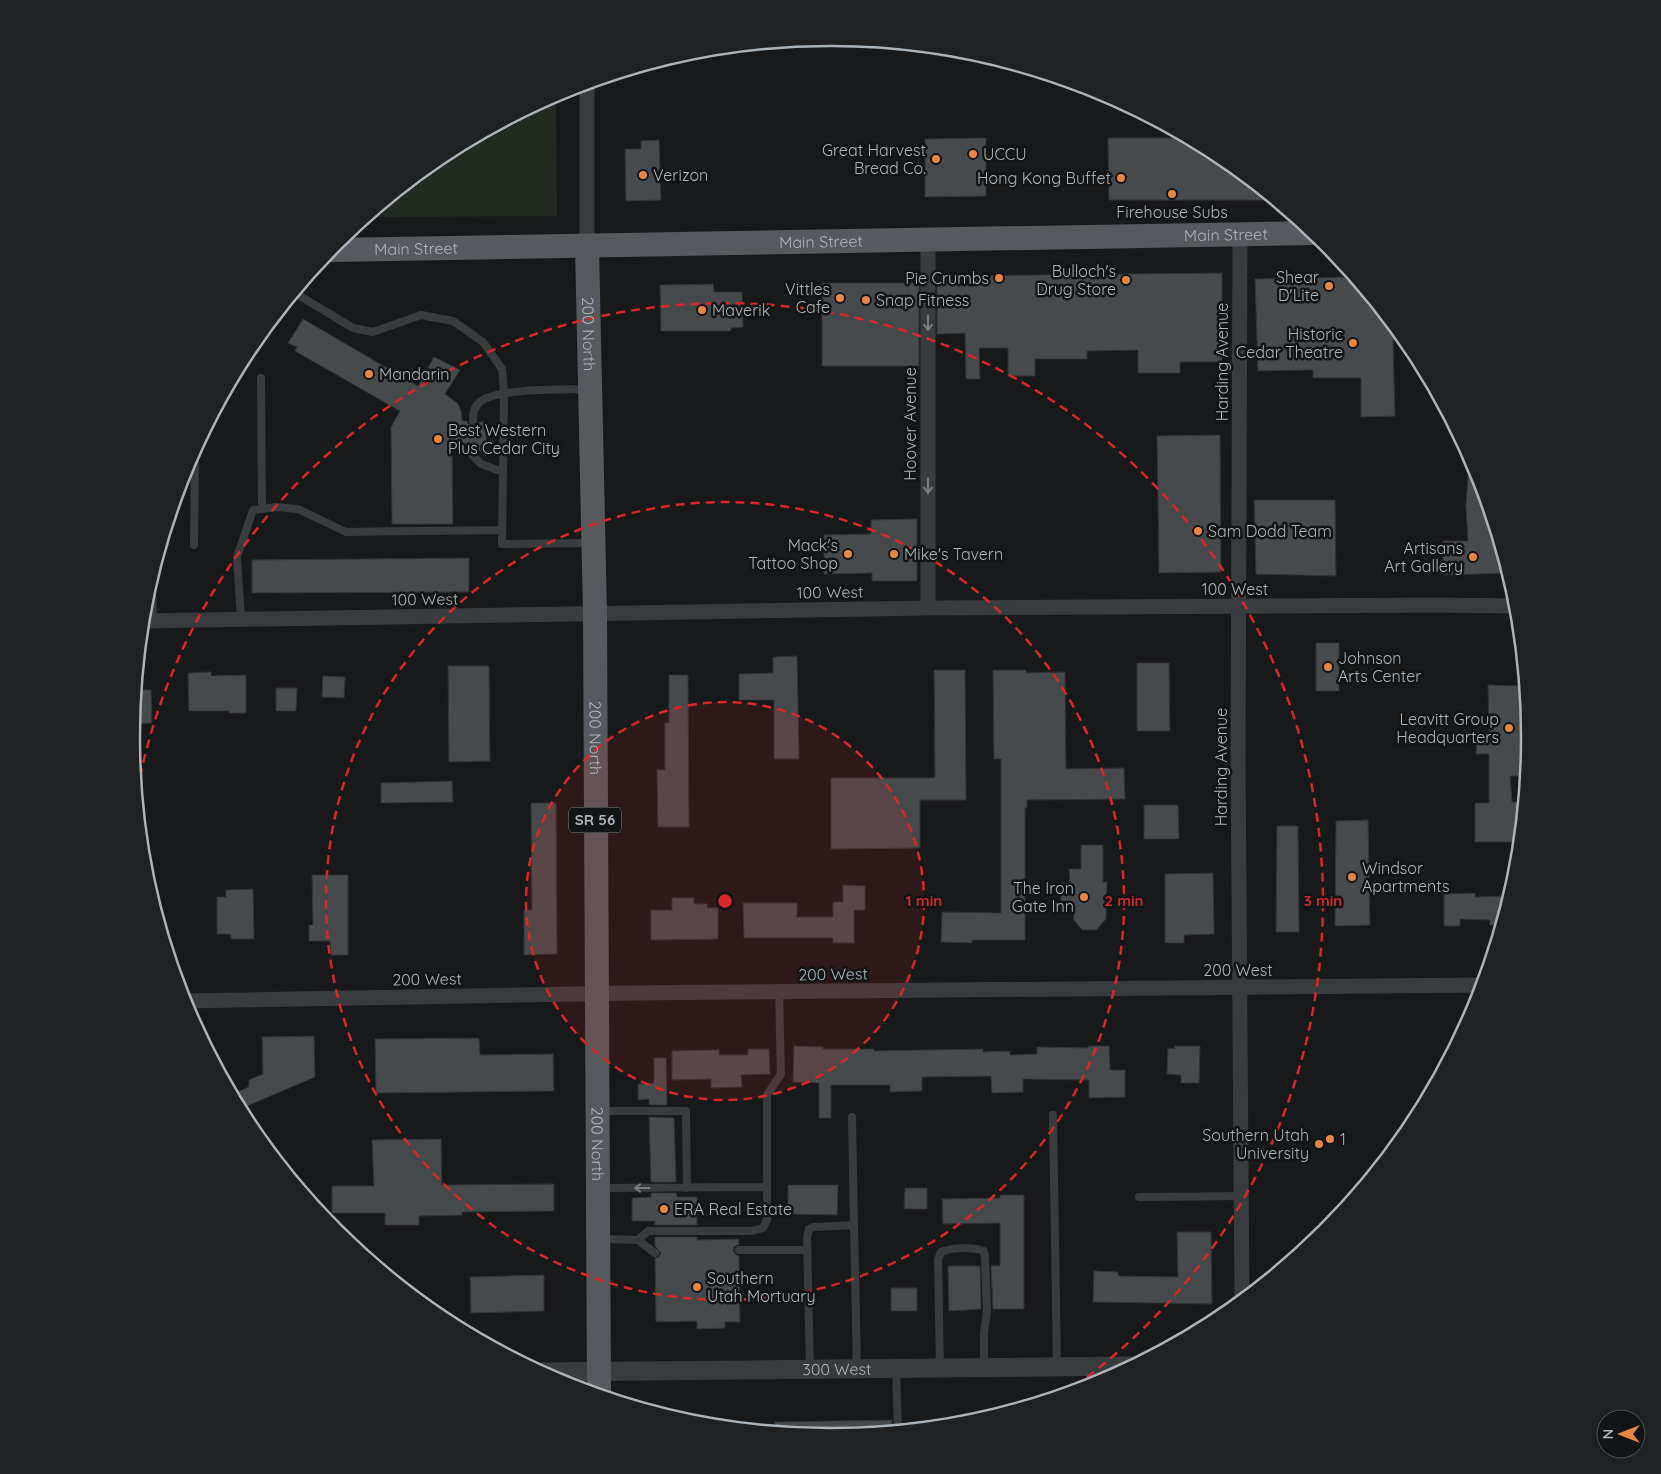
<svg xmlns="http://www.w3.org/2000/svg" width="1661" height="1474" font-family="Quicksand,sans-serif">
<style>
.green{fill:#232a22}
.building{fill:#474a4d;stroke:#323336}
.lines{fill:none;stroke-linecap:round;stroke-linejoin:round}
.service{stroke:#393c3f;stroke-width:8}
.minor{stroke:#393c3f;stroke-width:15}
.tertiary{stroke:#393c3f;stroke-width:19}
.primary{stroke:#56595e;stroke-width:24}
.oneway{stroke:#787d82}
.ring{fill:none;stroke:#d62828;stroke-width:2.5;stroke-dasharray:9 6}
.poi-dot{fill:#e58645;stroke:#131415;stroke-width:2}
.labels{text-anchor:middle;stroke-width:5;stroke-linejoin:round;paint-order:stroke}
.shield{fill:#131415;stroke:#7d8388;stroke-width:1}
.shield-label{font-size:15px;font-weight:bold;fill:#abb3b9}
.poi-label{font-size:16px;fill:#abb3b9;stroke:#131415;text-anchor:start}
.street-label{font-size:16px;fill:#abb3b9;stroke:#131415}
.rim{fill:none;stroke:#abb3b9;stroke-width:2.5}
.centre{fill:#d62828;stroke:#131415;stroke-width:2.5}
.ring-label{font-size:15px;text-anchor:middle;font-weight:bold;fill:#d62828;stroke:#131415;stroke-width:5;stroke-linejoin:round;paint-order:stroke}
</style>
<rect width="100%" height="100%" fill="#18191a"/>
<path class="green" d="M556,94L557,216L367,217L442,155Z"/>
<path class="building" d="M986,138V196L925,197V139Z
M1108,138H1186L1219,156L1273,200H1109Z
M659,140L661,200L626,201L625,149H641V141Z
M1222,273V362H1180V373H1138V350L1087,351V359H1035V376H1008V348H979L980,379H966L965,333L937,334V283H943V276Z
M1354,277L1405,339H1393L1395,416L1361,417V378H1313V370L1258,371L1255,279Z
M822,283H919V366H822Z
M713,284L714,292H742L743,327L731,328V331H661L660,285Z
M303,319L418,386L434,357L460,370L445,394L457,403L461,410L462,421H467L468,424L472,427L476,426L479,422H486V451H479L476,446L473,445L468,448L467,451H452L453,524H392L391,427L400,411L295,351L297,347L288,343Z
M1220,435L1221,572L1159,573L1157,436Z
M1468,476H1479L1508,573L1443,575V541H1468L1466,505Z
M1254,500H1335L1336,576L1256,574Z
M917,519V581H872V573L824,574V535L871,534V520Z
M469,558V592L252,593V560Z
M1316,643H1339V691H1316Z
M797,656L799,759H774V700H739V674L773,673V657Z
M1137,663H1169L1170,731H1137Z
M448,666H489L490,761L449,762Z
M934,670H965L966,800H920V848L831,849V778H935Z
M993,670H1026V673L1065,672L1066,769L1124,768L1125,799L1027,800V808H1025V940H972V943L941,942L942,912L1001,913V759H994Z
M211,672V676L246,675V713H229V711H189L188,673Z
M669,675H688L689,827H658L657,770H665V723H669Z
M323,676L345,677L344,698L322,697Z
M1488,685L1521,686L1520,719L1528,720L1530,737L1526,776H1510L1512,802H1524L1520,842H1475V803H1489V754H1476L1477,737H1489Z
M276,688H297L296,711H276Z
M136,690H151L152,723L132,724Z
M452,781L453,802L381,803V783Z
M531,803H556L557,954L524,955V910H532Z
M1144,805H1178L1179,839H1144Z
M1368,820L1370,925L1335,926L1336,821Z
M1277,826H1298L1299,932H1276Z
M1081,845H1103V882H1107L1106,919L1096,930H1082L1074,920V908H1067L1066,901H1061L1060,883H1070L1069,869H1081Z
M1213,873L1214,934L1184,935V943H1165V874Z
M312,875H348V955H331L330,941H309V925H313Z
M843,885L865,886V910H854V943H833V938H744L743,903H797V917H833V902H843Z
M253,889L254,939H231V934H217V897H226V890Z
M1475,893V897L1510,896L1501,925H1490V920L1460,919V926H1444V894Z
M672,898H694V904H707V908H718V939L651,940V910H672Z
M314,1036L315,1077L240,1109L232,1094L249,1087V1080L263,1074L262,1037Z
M479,1038L480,1055L553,1054L554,1091L376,1093L375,1039Z
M794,1046L823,1047V1049H874V1051L983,1049V1052L1010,1051V1055L1037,1054V1047L1088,1048V1046H1109L1110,1070H1125V1097L1089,1098V1080L1023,1079V1092L992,1093L991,1076L922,1077V1091L890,1092V1085H831V1118H819V1083L793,1082Z
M1175,1046H1200L1199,1083H1181V1075L1167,1074L1168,1048L1175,1049Z
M748,1049H769L770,1074L741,1075L742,1087L711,1088V1079L672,1080V1051L719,1050V1055H748Z
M654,1058H666L667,1105H649V1099L638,1100V1084L654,1083Z
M649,1117L674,1118L676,1182H651Z
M441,1139L442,1185L554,1184V1211L462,1212V1215L419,1216V1225H385V1213H332V1186H374L372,1140Z
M788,1185H838L837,1215L788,1214Z
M905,1188H927V1209H904Z
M651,1193H676L677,1197H697V1225H655V1221H632V1198L651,1197Z
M1000,1195H1024V1309H993L991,1266H1000V1223L943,1224L942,1199L1000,1198Z
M1177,1232H1211L1212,1304L1093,1302L1094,1271L1118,1272V1276L1178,1277Z
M655,1237H697V1240L739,1239V1244L734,1247L733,1250L736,1255L739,1256L740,1322H725V1328L697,1329V1321L656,1322L655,1258L659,1257L661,1253L655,1246Z
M948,1266H980L981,1309L949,1311Z
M544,1275V1311L471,1313L470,1277Z
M891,1288H917V1311H891Z
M892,1420V1430L830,1436L775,1431V1422Z"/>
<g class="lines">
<path class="service" d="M295,293L353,328L373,332L421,315L453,321L483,342L502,369L504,392L502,544L591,543
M261,378L262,509
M473,421C473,413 474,406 481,401C499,388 564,390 588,389
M473,451V456L481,464L503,472
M194,545L195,449
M150,581L152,582L153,621
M241,619L237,557L253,510L277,507L298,509L346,532L502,530
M600,1111H686L687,1188
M1053,1115L1057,1366
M852,1117L854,1225
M602,1188L767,1187
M1139,1197L1241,1196
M602,1239L638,1240L655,1253
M638,1240L648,1231H752L763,1228L767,1220V1095L781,1074L779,992
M739,1250H807
M896,1368L898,1430
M940,1368L938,1259L941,1252C953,1247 972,1247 984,1251L985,1259L987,1311L984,1333V1367
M810,1369L807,1237L809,1229L814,1227L854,1225L857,1369"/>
<path class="minor" d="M587,84V246
M1240,233L1238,760L1242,1300
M928,239V608
M142,621L928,608L1436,605L1517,606
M183,1001L630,993L1483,985"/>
<path class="tertiary" id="s1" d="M542,1372L1131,1366"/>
<g class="primary">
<path id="s2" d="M587,246L595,614L599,1394"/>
<path id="s3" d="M330,250L1313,233"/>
</g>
</g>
<defs><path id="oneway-shaft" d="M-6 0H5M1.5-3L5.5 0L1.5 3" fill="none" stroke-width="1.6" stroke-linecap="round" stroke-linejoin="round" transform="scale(1.25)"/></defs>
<g class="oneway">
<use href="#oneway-shaft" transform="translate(928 323) rotate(90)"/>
<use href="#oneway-shaft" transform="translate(928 486) rotate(90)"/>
<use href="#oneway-shaft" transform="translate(642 1188) rotate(180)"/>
</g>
<circle cx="725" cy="901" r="199" fill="#d62828" fill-opacity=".12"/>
<g class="ring">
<circle cx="725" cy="901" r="199"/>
<circle cx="725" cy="901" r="399"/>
<path d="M137 792A598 598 0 1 1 1068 1391"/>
</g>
<g class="poi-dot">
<circle cx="973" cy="154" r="5"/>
<circle cx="936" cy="159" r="5"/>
<circle cx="643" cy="175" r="5"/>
<circle cx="1121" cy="178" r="5"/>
<circle cx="1172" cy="194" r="5"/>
<circle cx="999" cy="278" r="5"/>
<circle cx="1126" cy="280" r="5"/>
<circle cx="1329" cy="286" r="5"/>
<circle cx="840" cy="298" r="5"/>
<circle cx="866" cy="300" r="5"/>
<circle cx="702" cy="310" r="5"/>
<circle cx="1353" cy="343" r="5"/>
<circle cx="369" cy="374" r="5"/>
<circle cx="438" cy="439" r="5"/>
<circle cx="1198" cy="531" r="5"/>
<circle cx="848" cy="554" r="5"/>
<circle cx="894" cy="554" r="5"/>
<circle cx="1473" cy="557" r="5"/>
<circle cx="1328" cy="667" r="5"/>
<circle cx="1509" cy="728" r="5"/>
<circle cx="1352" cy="877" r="5"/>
<circle cx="1084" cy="897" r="5"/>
<circle cx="1330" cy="1139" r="5"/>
<circle cx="1319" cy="1144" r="5"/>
<circle cx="664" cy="1209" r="5"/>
<circle cx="697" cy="1287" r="5"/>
</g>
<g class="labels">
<rect class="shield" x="569" y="807.5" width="52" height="25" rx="4"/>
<g class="shield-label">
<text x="595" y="825">SR 56</text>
</g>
<g class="poi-label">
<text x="926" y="156" text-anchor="end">Great Harvest<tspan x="926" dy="18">Bread Co.</tspan></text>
<text x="983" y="160">UCCU</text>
<text x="653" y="181">Verizon</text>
<text x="1111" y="184" text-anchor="end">Hong Kong Buffet</text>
<text x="1172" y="218" text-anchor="middle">Firehouse Subs</text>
<text x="1116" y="277" text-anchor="end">Bulloch's<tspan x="1116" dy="18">Drug Store</tspan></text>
<text x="1319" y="283" text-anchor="end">Shear<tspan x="1319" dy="18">D'Lite</tspan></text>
<text x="989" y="284" text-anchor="end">Pie Crumbs</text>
<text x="830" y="295" text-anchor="end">Vittles<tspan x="830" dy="18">Cafe</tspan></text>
<text x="876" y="306">Snap Fitness</text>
<text x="712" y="316">Maverik</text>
<text x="1343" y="340" text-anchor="end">Historic<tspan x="1343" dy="18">Cedar Theatre</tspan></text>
<text x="379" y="380">Mandarin</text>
<text x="448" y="436">Best Western<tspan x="448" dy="18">Plus Cedar City</tspan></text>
<text x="1208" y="537">Sam Dodd Team</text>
<text x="838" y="551" text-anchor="end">Mack's<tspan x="838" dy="18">Tattoo Shop</tspan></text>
<text x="1463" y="554" text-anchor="end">Artisans<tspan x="1463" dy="18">Art Gallery</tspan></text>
<text x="904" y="560">Mike's Tavern</text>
<text x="1338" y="664">Johnson<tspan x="1338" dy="18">Arts Center</tspan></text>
<text x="1499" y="725" text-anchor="end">Leavitt Group<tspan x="1499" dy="18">Headquarters</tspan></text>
<text x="1362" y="874">Windsor<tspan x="1362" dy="18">Apartments</tspan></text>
<text x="1074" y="894" text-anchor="end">The Iron<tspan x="1074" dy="18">Gate Inn</tspan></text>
<text x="1309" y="1141" text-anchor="end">Southern Utah<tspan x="1309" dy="18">University</tspan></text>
<text x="1340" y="1145">1</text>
<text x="674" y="1215">ERA Real Estate</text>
<text x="707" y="1284">Southern<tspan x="707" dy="18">Utah Mortuary</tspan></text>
</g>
<g class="street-label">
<text dy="6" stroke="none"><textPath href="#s3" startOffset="896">Main Street</textPath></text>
<text dy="6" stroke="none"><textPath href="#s3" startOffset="491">Main Street</textPath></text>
<text dy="6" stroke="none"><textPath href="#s3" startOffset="86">Main Street</textPath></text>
<text dy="6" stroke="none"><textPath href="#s2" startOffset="88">200 North</textPath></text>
<text transform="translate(1222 362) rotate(-90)" y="6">Harding Avenue</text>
<text transform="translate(910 424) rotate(-90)" y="6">Hoover Avenue</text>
<text x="1235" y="595">100 West</text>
<text transform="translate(830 592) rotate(-1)" y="6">100 West</text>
<text transform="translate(425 599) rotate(-1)" y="6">100 West</text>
<text dy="6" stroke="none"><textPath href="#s2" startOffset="492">200 North</textPath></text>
<text transform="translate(1221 767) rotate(-90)" y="6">Harding Avenue</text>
<text x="1238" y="976">200 West</text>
<text transform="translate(833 974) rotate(-1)" y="6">200 West</text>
<text transform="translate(427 979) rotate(-1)" y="6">200 West</text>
<text dy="6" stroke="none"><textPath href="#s2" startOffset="898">200 North</textPath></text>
<text dy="6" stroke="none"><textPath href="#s1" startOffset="295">300 West</textPath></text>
</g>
</g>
<path d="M0 0H1661V1474H0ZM830 46H831A690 690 0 0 1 1521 736V738A690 690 0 0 1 831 1428H830A690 690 0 0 1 140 738V736A690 690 0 0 1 830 46Z" fill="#1f2122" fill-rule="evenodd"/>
<path class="rim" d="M830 46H831A690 690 0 0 1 1521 736V738A690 690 0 0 1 831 1428H830A690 690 0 0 1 140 738V736A690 690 0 0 1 830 46Z"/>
<circle cx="725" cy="901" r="8" class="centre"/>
<g class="ring-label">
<text x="924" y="906">1 min</text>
<text x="1124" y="906">2 min</text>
<text x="1323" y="906">3 min</text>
</g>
<g transform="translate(1621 1434) rotate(270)"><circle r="24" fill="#131415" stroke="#505457"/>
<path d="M0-4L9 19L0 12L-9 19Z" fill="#e58645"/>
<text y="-8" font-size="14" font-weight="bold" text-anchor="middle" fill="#abb3b9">N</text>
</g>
</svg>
